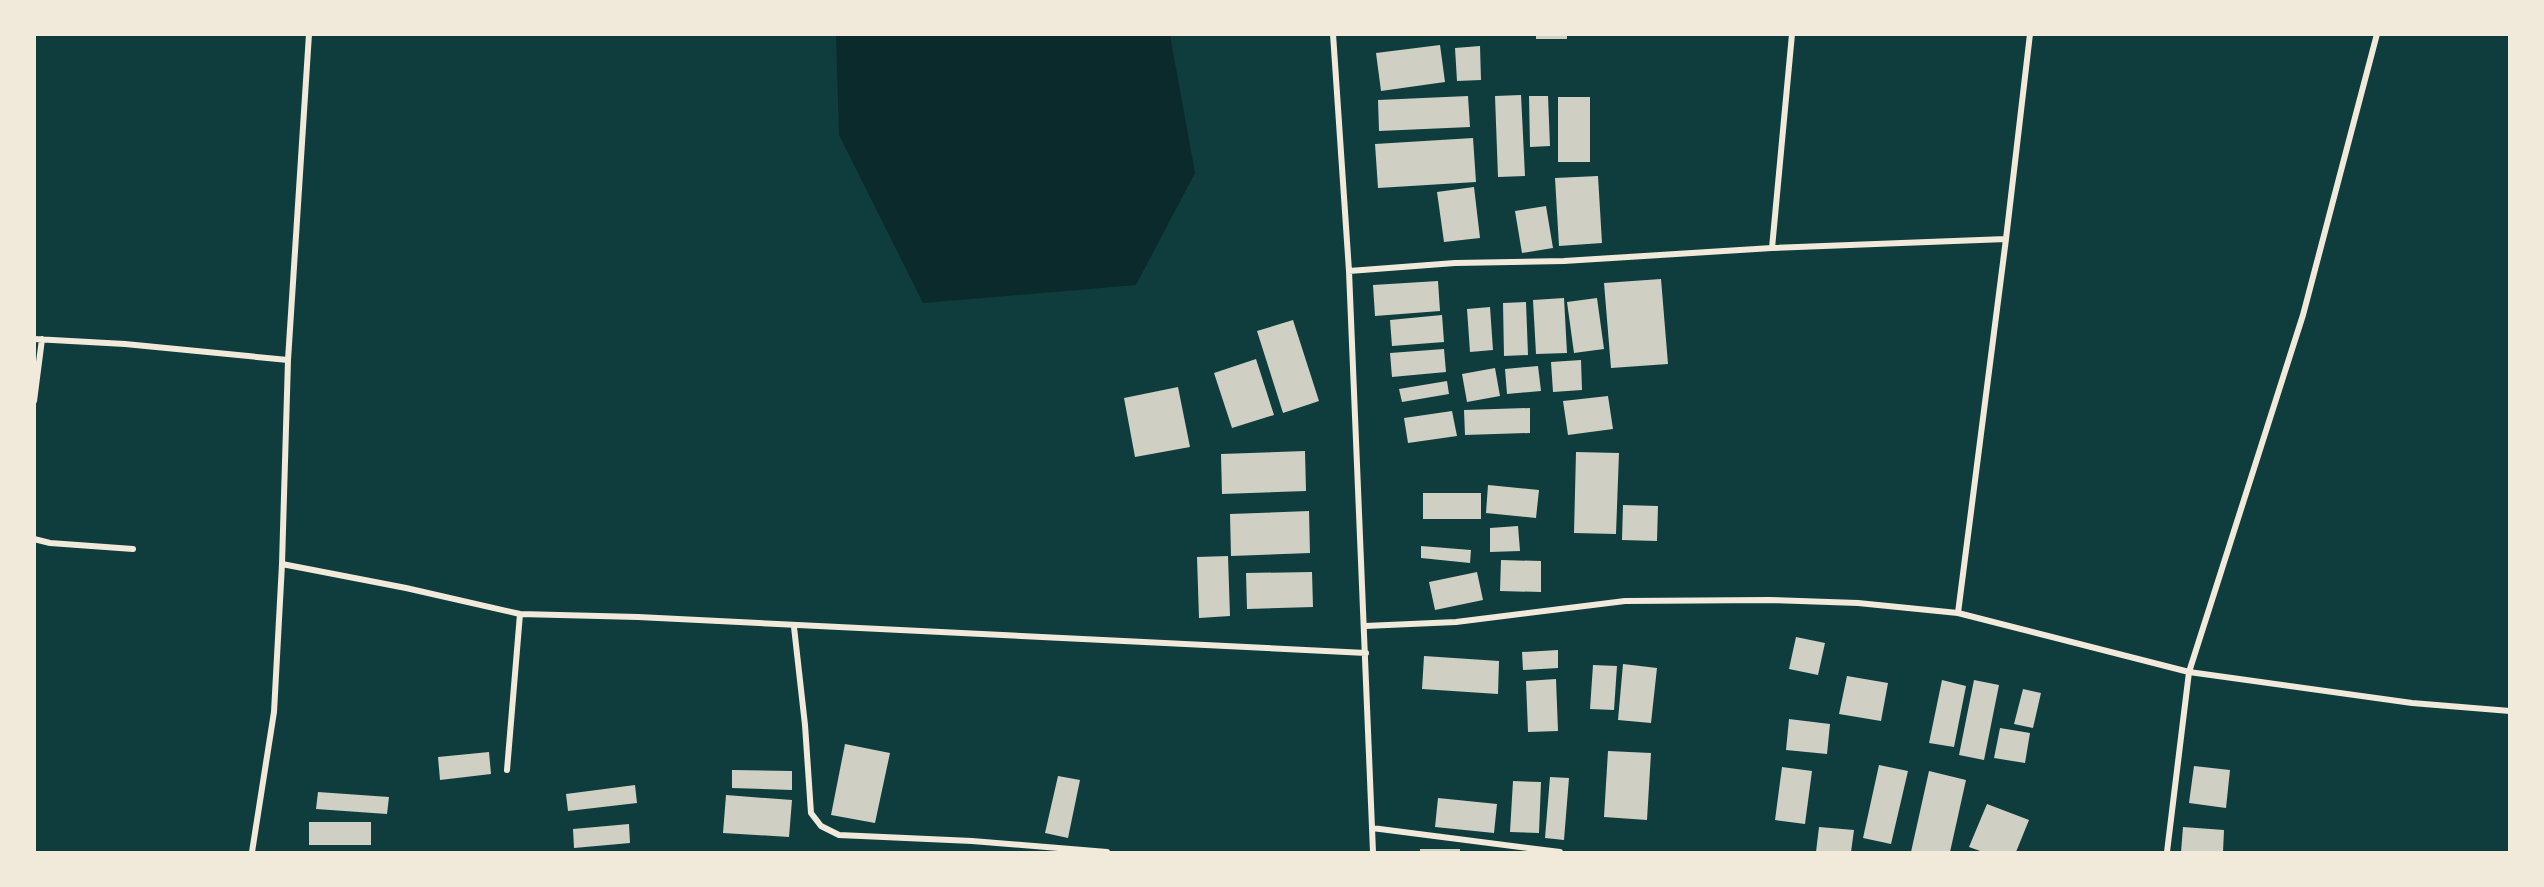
<svg xmlns="http://www.w3.org/2000/svg" width="2544" height="887" font-family="'Asap Condensed',sans-serif">
<style>
.water{fill:#0a2a2b}
.building{fill:#cfcfc3}
.lines{fill:none;stroke-linecap:round;stroke-linejoin:round}
.minor{stroke:#f1e9da;stroke-width:6}
</style>
<rect width="100%" height="100%" fill="#0f3d3e"/>
<path class="water" d="M836,35H1170L1195,173L1136,285L923,303L839,135Z"/>
<path class="building" d="M1536,34H1567V39H1536Z
M1440,45L1445,82L1381,91L1376,53Z
M1480,46L1481,80L1457,81L1455,48Z
M1521,95L1525,176L1498,177L1495,96Z
M1468,96L1470,127L1379,131L1378,100Z
M1529,96H1548L1550,146L1530,147Z
M1558,97H1590V162H1558Z
M1473,138L1476,182L1378,188L1375,144Z
M1598,176L1602,243L1559,246L1555,178Z
M1474,187L1480,238L1444,242L1437,192Z
M1546,206L1553,248L1522,253L1515,211Z
M1661,279L1668,364L1611,368L1604,283Z
M1438,281L1440,311L1375,316L1373,285Z
M1564,298L1567,353L1536,354L1533,300Z
M1597,298L1604,349L1574,353L1567,302Z
M1526,302L1528,355L1504,356L1503,303Z
M1490,307L1493,350L1470,352L1467,309Z
M1442,315L1444,342L1392,346L1390,320Z
M1293,320L1319,401L1283,413L1257,331Z
M1444,349L1446,372L1392,377L1390,353Z
M1256,359L1274,415L1232,428L1214,373Z
M1581,360L1582,390L1553,392L1551,362Z
M1538,366L1541,391L1507,394L1505,369Z
M1495,368L1500,396L1467,402L1462,374Z
M1447,381L1449,394L1402,402L1399,389Z
M1178,387L1190,447L1135,457L1124,398Z
M1608,396L1613,429L1568,435L1563,401Z
M1530,408V433L1465,435L1464,410Z
M1452,411L1457,436L1408,443L1404,418Z
M1305,451L1306,491L1222,494L1221,454Z
M1576,452L1619,453L1616,534L1574,533Z
M1488,485L1539,490L1536,518L1486,513Z
M1423,493H1481V519H1423Z
M1623,505L1658,506L1657,541L1622,540Z
M1309,511L1310,553L1231,556L1230,514Z
M1518,526L1520,551L1490,552V528Z
M1421,546L1471,550L1470,563L1421,558Z
M1228,556L1230,616L1199,618L1197,557Z
M1501,560L1541,561V592L1500,591Z
M1312,572L1313,607L1247,609L1246,573Z
M1477,572L1483,600L1435,610L1429,582Z
M1796,637L1825,643L1818,675L1789,669Z
M1558,650V668L1523,670L1522,652Z
M1424,656L1499,661L1498,694L1422,689Z
M1623,664L1657,668L1651,723L1618,720Z
M1593,665L1617,666L1614,710L1590,709Z
M1847,676L1888,683L1881,721L1839,714Z
M1556,679L1558,731L1528,732L1526,681Z
M1942,680L1966,686L1954,747L1929,743Z
M1974,680L1999,685L1984,760L1959,755Z
M2023,689L2041,693L2033,728L2014,724Z
M1789,719L1830,724L1827,754L1786,750Z
M2000,728L2030,733L2025,763L1994,758Z
M845,744L890,753L875,823L831,815Z
M1608,751L1651,753L1647,820L1604,817Z
M489,752L491,774L440,780L438,757Z
M1879,765L1908,771L1891,844L1863,838Z
M2194,766L2230,770L2226,808L2189,803Z
M1782,767L1812,771L1805,824L1775,820Z
M732,770L792,771V790L732,788Z
M1929,771L1966,780L1950,852H1911Z
M1058,776L1080,780L1068,838L1045,833Z
M1550,777L1569,778L1564,840L1545,838Z
M1513,781L1541,782L1539,833L1510,832Z
M635,785L637,803L568,811L566,794Z
M318,792L389,797L387,814L316,809Z
M726,795L792,800L789,837L723,833Z
M1438,798L1497,804L1494,833L1435,827Z
M1987,804L2029,820L2016,852H1983L1969,847Z
M309,822H371V845H309Z
M629,824L630,843L574,848L573,829Z
M1819,827L1854,830L1851,852H1816Z
M2183,827L2224,830L2223,852H2181Z
M1420,849H1460V852H1420Z"/>
<g class="lines">
<path class="minor" d="M1333,34L1349,271L1373,852
M1772,248L1792,34
M1349,271L1455,263L1564,261L1772,248L2006,239
M34,339L125,344L288,360
M34,401L42,339
M34,539L50,543L133,549
M282,564L406,588L520,614L638,617L1366,653
M1958,613L2006,239L2030,34
M1365,626L1456,622L1625,601L1769,600L1858,603L1958,613L2189,672L2412,703L2510,711
M794,627L805,725L811,813L821,826L839,835L972,841L1107,852
M507,770L520,614
M1372,828L1560,852
M252,852L274,712L282,564L288,360L309,34
M2167,852L2189,672L2303,315L2377,34"/>
</g>
<rect width="2544" height="887" fill="none" stroke="#f1e9da" stroke-width="72"/>
</svg>
